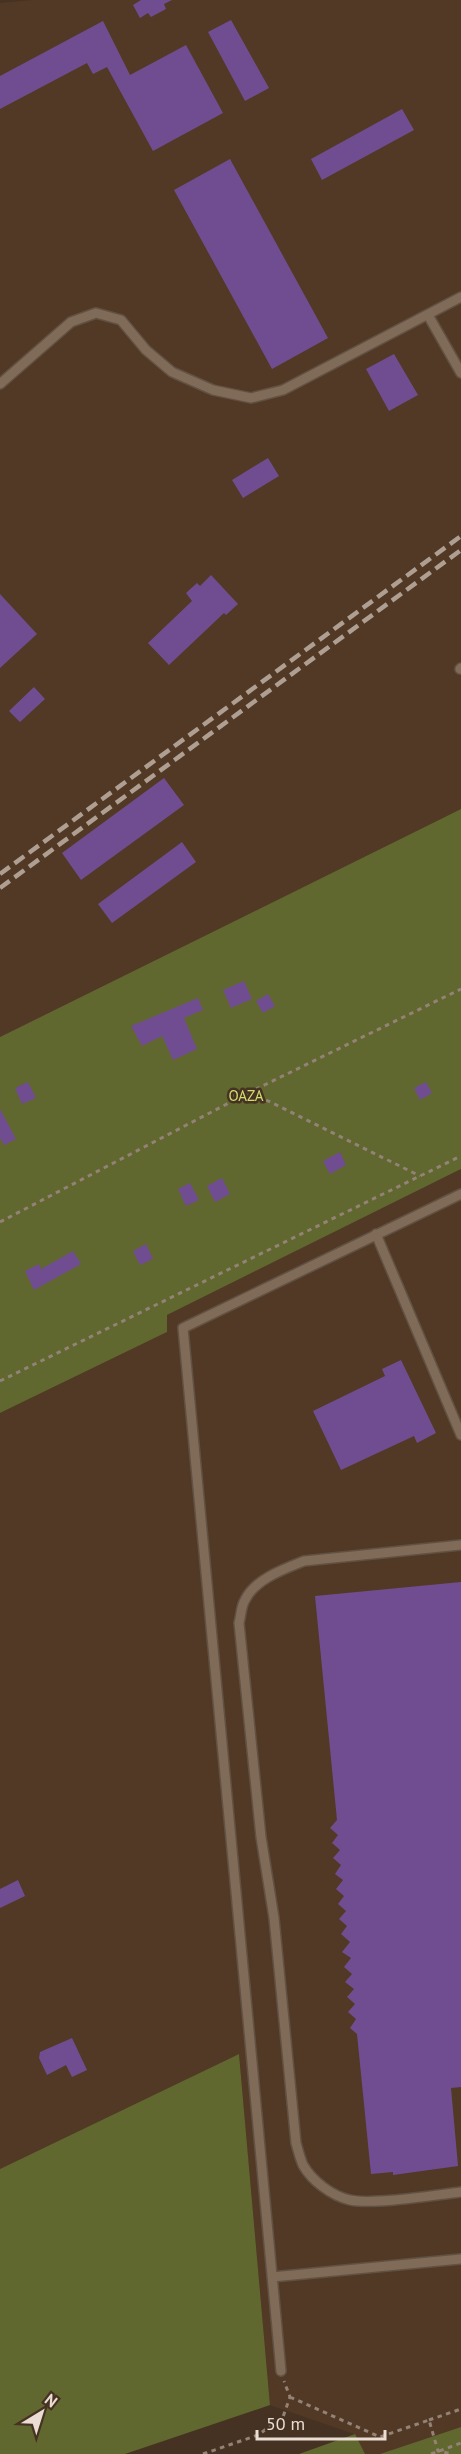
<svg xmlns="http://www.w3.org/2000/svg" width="461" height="2454" font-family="'PT Sans',sans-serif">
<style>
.built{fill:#523925}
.green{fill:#60672f}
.building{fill:#704d90}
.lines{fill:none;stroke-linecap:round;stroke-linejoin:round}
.service-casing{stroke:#615142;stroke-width:12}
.path{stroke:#938275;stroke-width:3;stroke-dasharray:4.5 4.5;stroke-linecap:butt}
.service{stroke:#806a58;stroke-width:9}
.rail{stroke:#ae9f92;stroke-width:4.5;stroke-dasharray:12 6;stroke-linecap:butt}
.labels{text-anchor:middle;stroke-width:5;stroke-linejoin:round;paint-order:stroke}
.park-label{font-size:15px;fill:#d0de6d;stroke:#463222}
</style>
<rect width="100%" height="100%" fill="#463222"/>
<path class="built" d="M33,0H461V809L0,1037V3Z
M461,1169V2427L380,2454H365L354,2434L270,2405L239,2054L0,2169V1413L167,1332V1315Z"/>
<path class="green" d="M461,809V1169L167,1315V1332L0,1413V1037Z
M239,2054L270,2405L125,2454H0V2169Z
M461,2427V2454H380Z
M355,2434L365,2454H299Z"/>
<path class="building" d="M141,0H172L164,4L166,9L151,17L148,13L140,18L133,5Z
M231,20L269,88L245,101L208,32Z
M103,21L130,75L186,45L223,113L153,151L107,67L93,74L87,63L0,109V76Z
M402,109L414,130L322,180L311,159Z
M230,159L328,338L272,369L174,190Z
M394,354L418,395L389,411L366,369Z
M268,458L279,476L243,498L232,480Z
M211,575L238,604L226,615L224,613L169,665L148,643L192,601L186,593L197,583L200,586Z
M0,594L37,634L0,668Z
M34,687L45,699L20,722L9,711Z
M164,778L184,805L81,880L62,853Z
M182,842L196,862L112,923L98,904Z
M244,981L252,999L231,1008L223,990Z
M268,994L275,1006L263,1013L256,1001Z
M198,998L203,1010L184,1018L197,1049L173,1060L162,1036L142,1046L131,1026Z
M28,1082L36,1098L22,1104L15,1088Z
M426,1082L432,1093L420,1100L414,1088Z
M0,1109L16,1139L4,1145L0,1138Z
M340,1152L346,1165L330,1174L323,1161Z
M222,1178L230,1194L215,1202L207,1186Z
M190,1183L199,1200L186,1206L178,1189Z
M146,1244L153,1259L140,1265L133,1251Z
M73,1251L81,1264L34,1290L25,1271L39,1264L41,1269Z
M401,1360L436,1433L417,1443L414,1436L341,1470L313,1411L385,1376L382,1369Z
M461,1582V2087L451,2088L458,2166L393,2175V2172L371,2174L357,2034L350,2028L356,2019L348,2012L355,2004L347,1997L354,1989L345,1982L352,1974L344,1967L351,1958L342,1952L350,1942L341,1934L347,1926L339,1919L346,1911L338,1904L344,1896L336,1889L343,1880L335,1874L341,1865L333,1858L340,1850L332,1843L338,1835L330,1828L337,1820L315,1596Z
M18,1880L25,1896L0,1908V1889Z
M72,2038L87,2070L72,2077L66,2065L47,2075L39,2058L40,2052Z"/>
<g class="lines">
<g class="service-casing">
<path id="service" d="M428,315L461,373
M0,384L71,322L96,313L121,320L146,350L172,372L213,390L251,398L283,390L461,297
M460,669L461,668
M376,1234L461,1435
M461,1545L304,1561C284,1569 255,1579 245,1600C241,1606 241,1616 239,1623L261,1837L274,1918L296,2143C298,2150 300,2158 303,2165C312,2181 332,2196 350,2200C375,2205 434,2195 461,2192
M272,2277L461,2259
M281,2371L183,1328L461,1194"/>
</g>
<path class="path" d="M250,1092L420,1176
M0,1222L250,1092L461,989
M0,1381L461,1156
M290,2397L380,2437L429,2420L438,2451L453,2454
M429,2420L461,2409
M203,2454L258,2435L283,2417L290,2397L284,2381
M431,2454L461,2443"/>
<use href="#service" class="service"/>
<path class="rail" d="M0,874L461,536
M0,888L461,550"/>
</g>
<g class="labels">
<g class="park-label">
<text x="246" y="1101">OAZA</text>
</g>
</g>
<g transform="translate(42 2412) rotate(38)" stroke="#463222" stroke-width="4.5" paint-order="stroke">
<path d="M0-4.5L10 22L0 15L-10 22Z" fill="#eaddd3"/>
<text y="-9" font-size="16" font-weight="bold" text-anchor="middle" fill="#eaddd3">N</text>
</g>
<path d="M257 2430v9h128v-9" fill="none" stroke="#eaddd3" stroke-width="3"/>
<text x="266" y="2430" font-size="18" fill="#eaddd3" stroke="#463222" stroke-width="4.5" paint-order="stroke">50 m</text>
</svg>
